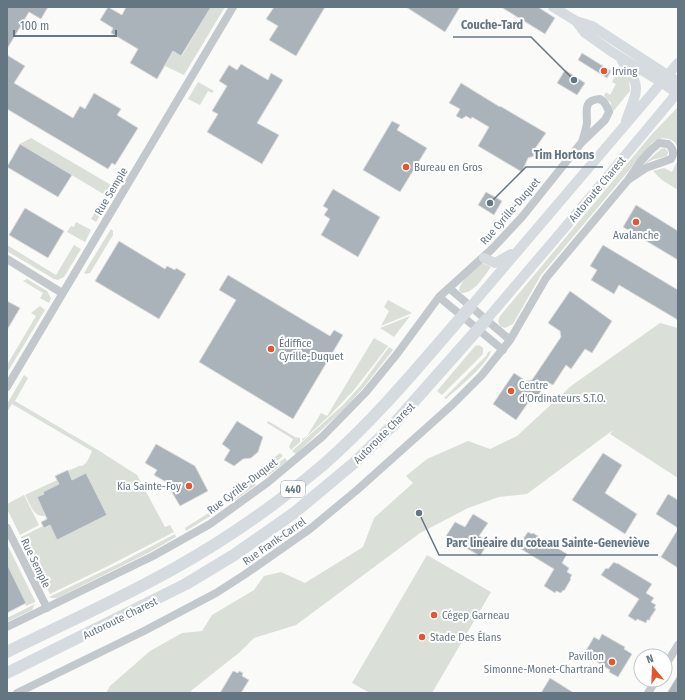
<svg xmlns="http://www.w3.org/2000/svg" width="685" height="700" font-family="'Fira Sans Condensed',sans-serif">
<style>
.green{fill:#dadfd7}
.building{fill:#aab3b9;stroke:#dcdcda}
.lines{fill:none;stroke-linecap:round;stroke-linejoin:round}
.minor{stroke:#c3c8cc;stroke-width:8}
.major{stroke:#d6dbdf;stroke-width:10}
.highway{stroke:#d6dbdf;stroke-width:12}
.poi-dot{fill:#e4572e;stroke:#fff;stroke-width:1.5}
.labels{text-anchor:middle;stroke-width:4;stroke-linejoin:round;paint-order:stroke}
.shield{fill:#fff;stroke:#939fa8;stroke-width:1}
.shield-label{font-size:10px;font-weight:bold;fill:#657683}
.poi-label{font-size:11px;fill:#657683;stroke:#fff;text-anchor:start}
.street-label{font-size:11px;fill:#657683;stroke:#fff}
.leader{fill:none;stroke:#657683;stroke-width:1.5}
.callout-dot{fill:#657683;stroke:#fff;stroke-width:1.5}
.callout-label{font-size:12px;text-anchor:middle;font-weight:bold;fill:#657683;stroke:#fff;stroke-width:4;stroke-linejoin:round;paint-order:stroke}
</style>
<rect width="100%" height="100%" fill="#fafaf8"/>
<path class="green" d="M211,7H225L184,75L165,66L173,51L182,56Z
M620,68L629,80L630,91L611,114V103L604,96L606,92L610,95L616,84L612,82Z
M198,82L214,91L212,93L208,91L200,105L188,99Z
M678,107V147C672,136 660,136 652,143L541,275L513,324L505,328L500,326L498,321L500,316L652,134Z
M31,138L111,185L118,186L96,222L91,219L105,195L20,144Z
M665,148L668,152L667,156L652,160L644,165V164L661,149Z
M678,160V190L662,180L653,171L664,168L672,172Z
M76,222L91,230L85,242L67,232L71,226L74,227Z
M111,229L113,231V235L90,273L86,274L84,273Z
M7,245L56,275L74,245L81,249L64,277L58,280L54,279L7,251Z
M482,263L491,267C484,276 474,294 461,293L459,290C461,280 473,269 482,263Z
M27,279L47,291L51,298L49,303L40,298L43,293L23,281Z
M388,300L412,313L381,326L389,311L384,307Z
M40,306L45,310L7,373V365L36,316L31,313Z
M410,316L394,337L380,328Z
M660,323L678,328V478L610,434L613,430L527,494L499,497L468,508L420,533L296,625L254,638L240,652L192,690L190,693H106L110,686L150,651L182,633L202,631L212,615L254,590L264,576L281,572L305,583L363,547L374,518L413,483L406,476L427,459L468,441L490,449L517,436L571,386Z
M374,338L388,346L354,390L329,416L302,441V439L307,436L321,413L327,416Z
M476,345L477,346L479,345L483,348V354L442,395L437,391Z
M389,347L393,350L364,387L345,408L296,454L292,451L344,404L361,385Z
M491,351C488,364 457,389 446,399L444,398L486,356L488,352Z
M24,375L28,378L15,401L98,450L137,475L165,527L170,525L174,532L108,566L50,594L21,537L43,526L45,528L50,525L58,539L107,515L86,473L72,480L68,471L79,466C86,467 89,458 92,451L12,404L7,412V404Z
M268,421L295,437L300,438V442L291,450L289,447L293,439L267,423Z
M280,453L283,456L261,473L259,469Z
M285,458L287,461L265,478L262,475Z
M57,480L59,484L43,492L44,494L37,497L46,515C34,520 30,503 25,495Z
M254,481L256,485L231,503L228,500Z
M24,495L39,525L20,535L7,509V504Z
M221,505L222,509L186,531L185,528Z
M175,534L176,537L150,552L57,598H52L49,597L120,563Z
M7,544L35,601V602L26,606L25,604L26,603L7,564Z
M427,555L491,592L432,693H370L352,683Z
M35,604L32,610L7,622V618Z"/>
<path class="building" d="M7,7H48L41,19L29,12L7,49Z
M108,7L122,15L126,7H211L181,56L173,51L157,79L130,63L138,49L111,33L113,28L100,20Z
M274,7H325L296,56L269,40L278,26L266,19Z
M406,7H460L445,32Z
M501,7H538L555,18L545,34Z
M582,53L611,71L607,78L578,60Z
M7,55L25,66L14,83L73,118L80,106L85,109L94,93L121,109L117,115L138,128L115,165L112,163L108,169L7,109Z
M241,64L268,80L271,73L283,80L257,123L279,135L262,164L207,132L218,114L212,111L227,86L219,81L229,65L237,70Z
M565,70L585,83L577,95L557,83Z
M461,83L500,107V106L546,133L534,150V156L528,158L522,172L478,146L489,127L472,117L471,119L466,116L462,119L456,116L460,109L449,103Z
M392,121L400,125L397,130L427,148L400,192L363,170Z
M20,144L72,175L58,197L7,167Z
M333,189L380,217L358,257L321,235L330,219L324,215L328,209L323,206Z
M486,192L502,201L494,215L478,205Z
M636,205L678,231V260L623,227Z
M25,208L64,231L48,258L9,235Z
M119,241L165,269L167,266L175,270L176,268L186,274L159,319L95,281Z
M603,245L678,290V320L619,285L614,294L591,280L597,270L590,266Z
M228,275L330,336L334,330L343,335L293,419L199,362L236,300L219,290Z
M570,291L612,321L592,353L585,349L571,369L566,365L553,385L547,382L534,402L530,400L516,420L493,404L514,373L526,381L532,380L561,337L560,331L548,323Z
M7,301L20,308L7,330Z
M237,421L263,437L258,452L251,458L243,459L234,466L224,460L230,450L222,444Z
M156,444L195,466L208,491L180,506L166,482L154,475L157,470L145,463Z
M603,453L622,465L605,493L637,514L625,534L572,500Z
M68,470L72,480L86,473L107,515L57,540L50,525L44,528L41,522L47,519L37,497L44,494L43,492L59,484L55,476Z
M668,494L678,500V528L656,514Z
M473,514L488,523L479,536L489,542L480,556L446,536L455,522L465,527Z
M678,529V568L661,557Z
M528,532L532,534L533,533L567,554L562,563L569,568L567,572L572,575L570,578L571,579L564,591L563,590L561,593L556,591L555,593L544,586L554,569L516,546L521,538L523,539Z
M614,562L617,564V563L652,584L646,593L654,598L651,602L656,605L654,608L656,609L650,618V620H647L646,623L637,619L636,621L628,616L639,599L601,575L606,568L608,569Z
M7,564L26,603L7,613Z
M602,634L625,647L624,649L632,654L618,677L609,672L610,670L584,654L594,637L599,640Z
M233,671L238,673L239,671L243,673L242,676L249,680L241,693H220Z
M678,675V693H667Z
M550,678L574,693H541Z"/>
<g class="lines">
<path class="minor" d="M7,259L62,293
M449,288L510,340
M439,297L503,350
M7,387L233,7
M7,528L47,608
M7,627L153,556L210,524L267,483L322,437L366,392L397,354L439,297L492,249L522,217L582,142L605,120L609,112L607,107L604,102L600,99C583,100 587,110 587,123C586,129 584,136 582,142
M665,666L678,645
M17,693L144,631L216,593L244,575L310,529L357,490L452,405L482,375L510,340L546,278L628,180L641,161L651,150L659,143L668,144C673,148 675,154 671,159L646,168L628,180
M648,693L656,680"/>
<path class="major" d="M553,7L576,21L592,26L678,82
M576,21L585,33L612,52L661,82L678,94
M622,61C644,88 636,91 626,121
M484,258L495,263L511,254
M471,306L678,63
M487,319L567,225L678,92"/>
<path class="highway" d="M7,652C63,624 120,599 175,568C227,539 277,504 323,465C378,417 423,361 471,306
M7,673L186,584L234,555L294,513L354,463L393,425L487,319"/>
</g>
<g class="poi-dot">
<circle cx="604" cy="71" r="4"/>
<circle cx="406" cy="167" r="4"/>
<circle cx="636" cy="222" r="4"/>
<circle cx="271" cy="349" r="4"/>
<circle cx="511" cy="391" r="4"/>
<circle cx="189" cy="486" r="4"/>
<circle cx="434" cy="615" r="4"/>
<circle cx="422" cy="637" r="4"/>
<circle cx="612" cy="662" r="4"/>
</g>
<g class="labels">
<rect class="shield" x="281" y="481" width="24" height="16" rx="3"/>
<g class="shield-label">
<text x="293" y="493">440</text>
</g>
<g class="poi-label">
<text x="612" y="75">Irving</text>
<text x="414" y="171">Bureau en Gros</text>
<text x="636" y="239" text-anchor="middle">Avalanche</text>
<text x="279" y="347">Édiffice<tspan x="279" dy="13">Cyrille-Duquet</tspan></text>
<text x="519" y="389">Centre<tspan x="519" dy="13">d'Ordinateurs S.T.O.</tspan></text>
<text x="181" y="490" text-anchor="end">Kia Sainte-Foy</text>
<text x="442" y="619">Cégep Garneau</text>
<text x="430" y="641">Stade Des Élans</text>
<text x="604" y="660" text-anchor="end">Pavillon<tspan x="604" dy="13">Simonne-Monet-Chartrand</tspan></text>
</g>
<g class="street-label">
<text transform="translate(597 189) rotate(-50)" y="4">Autoroute Charest</text>
<text transform="translate(111 191) rotate(-59)" y="4">Rue Semple</text>
<text transform="translate(510 211) rotate(-49)" y="4">Rue Cyrille-Duquet</text>
<text transform="translate(384 433) rotate(-45)" y="4">Autoroute Charest</text>
<text transform="translate(242 486) rotate(-37)" y="4">Rue Cyrille-Duquet</text>
<text transform="translate(274 541) rotate(-35)" y="4">Rue Frank-Carrel</text>
<text transform="translate(36 563) rotate(64)" y="4">Rue Semple</text>
<text transform="translate(120 618) rotate(-26)" y="4">Autoroute Charest</text>
</g>
</g>
<path class="leader" d="M574 80L531 37H453M490 203L526 167H603M419 513L439 555H658"/>
<g class="callout-dot">
<circle cx="574" cy="80" r="4"/>
<circle cx="490" cy="203" r="4"/>
<circle cx="419" cy="513" r="4"/>
</g>
<g class="callout-label">
<text x="492" y="29">Couche-Tard</text>
<text x="564" y="159">Tim Hortons</text>
<text x="548" y="547">Parc linéaire du coteau Sainte-Geneviève</text>
</g>
<rect width="685" height="700" fill="none" stroke="#657683" stroke-width="16"/>
<g transform="translate(653 668) rotate(341)"><circle r="19" fill="#ffffff" stroke="#c1c8cd"/>
<path d="M0-3L7 15L0 10L-7 15Z" fill="#e4572e"/>
<text y="-6" font-size="11" font-weight="bold" text-anchor="middle" fill="#657683">N</text>
</g>
<path d="M14 30v6h102v-6" fill="none" stroke="#657683" stroke-width="2"/>
<text x="20" y="30" font-size="12" fill="#657683" stroke="#ffffff" stroke-width="3" paint-order="stroke">100 m</text>
</svg>
